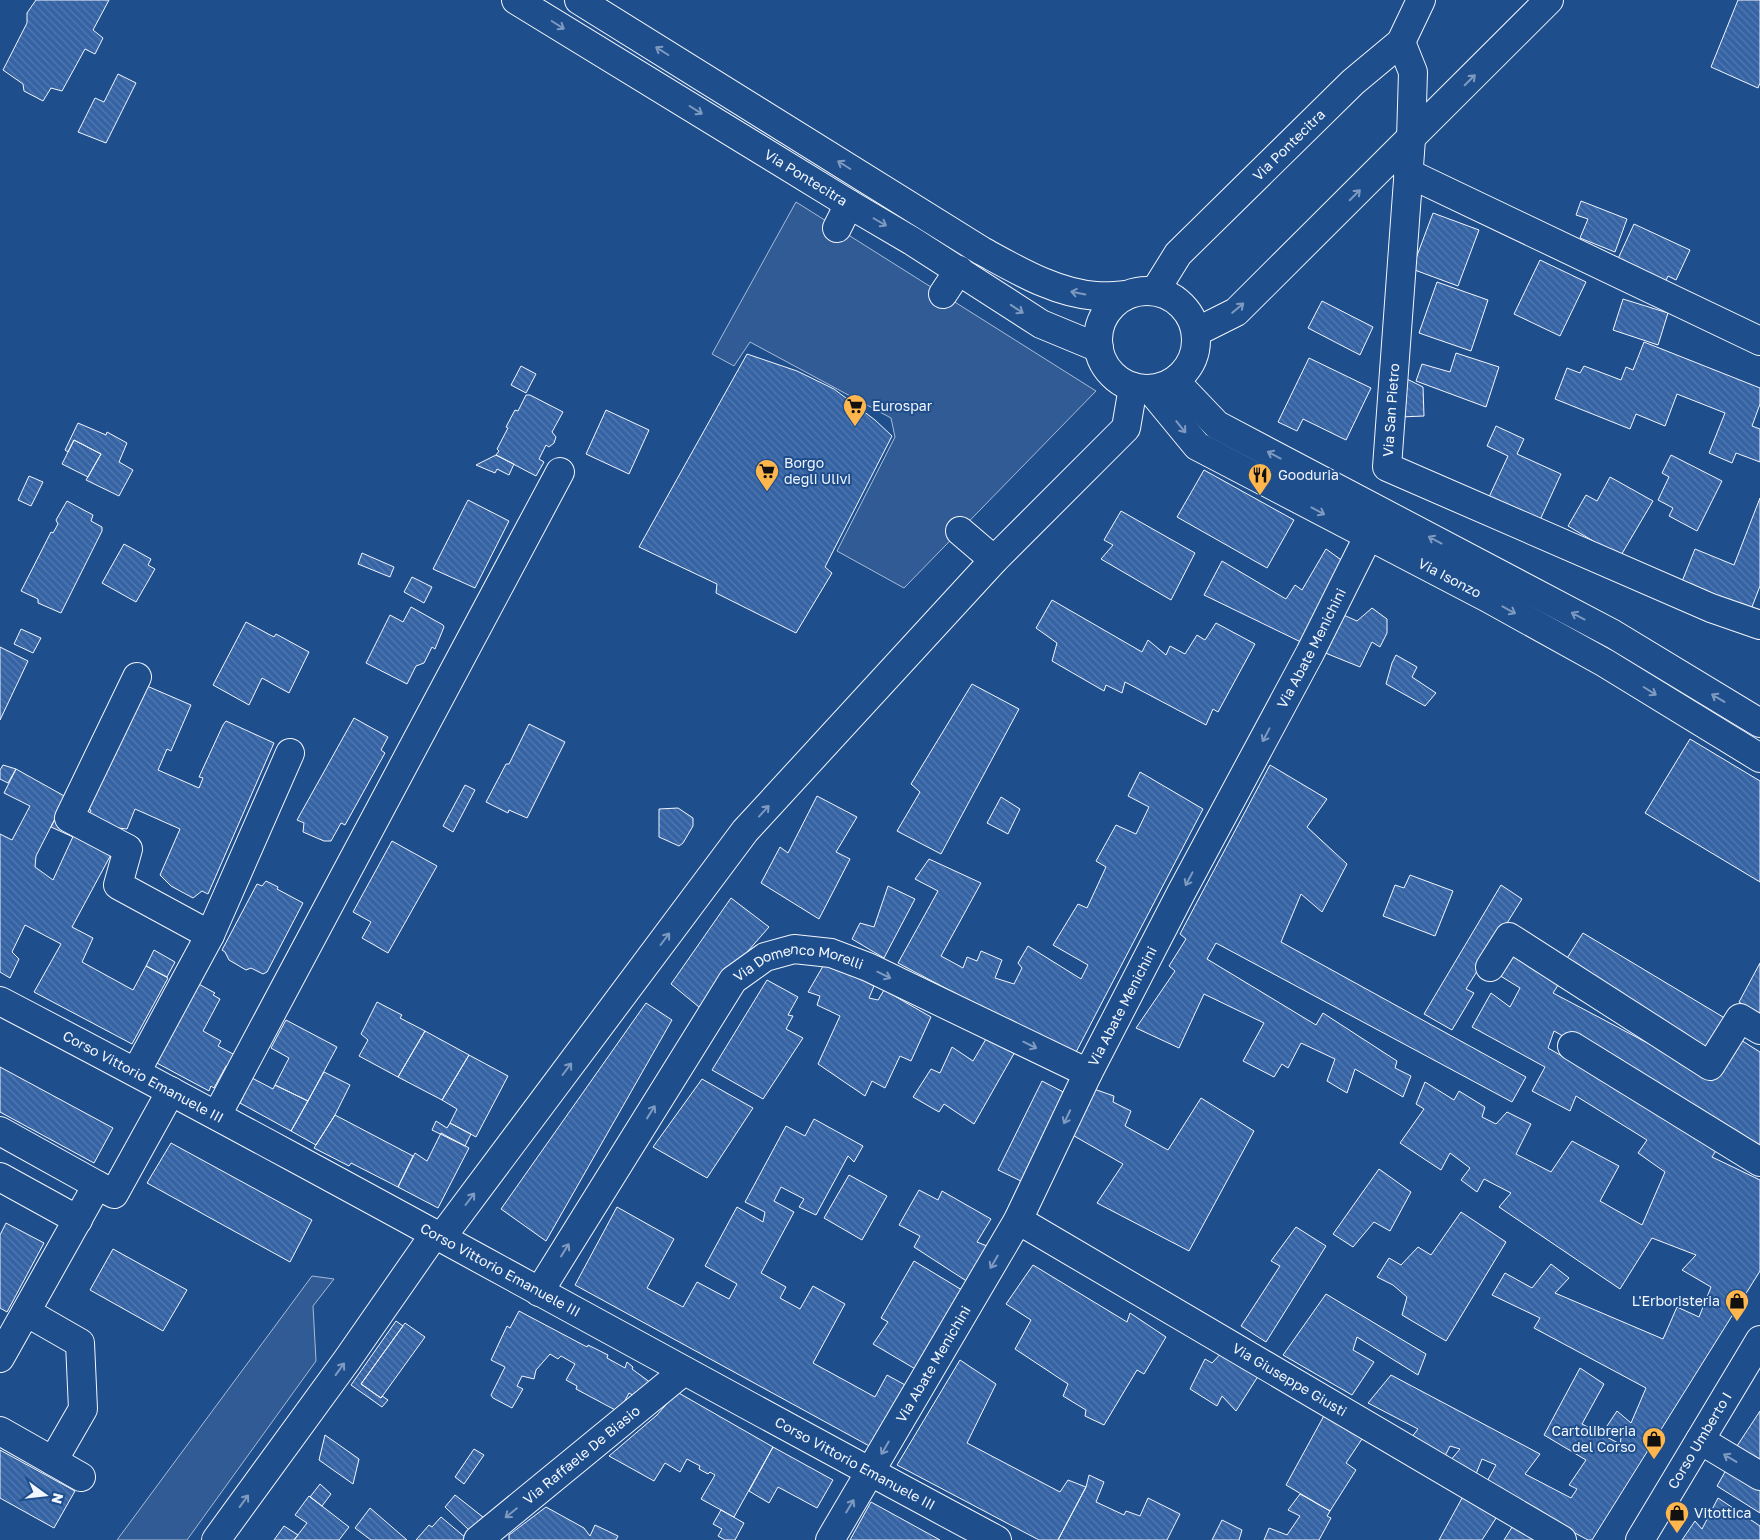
<svg xmlns="http://www.w3.org/2000/svg" width="1760" height="1540" font-family="'Golos Text',sans-serif">
<style>
.parking{fill:#305b95;stroke:#a8bbd7}
.building{fill:url(#building-back-hatch);stroke:#f2f6ff}
.lines{fill:none;stroke-linecap:round;stroke-linejoin:round}
.minor-casing{stroke:#f2f6ff;stroke-width:30}
.minor{stroke:#1f4e8c;stroke-width:28}
.oneway{stroke:#7e9ac0}
.labels{text-anchor:middle;stroke-width:4;stroke-linejoin:round;paint-order:stroke}
.street-label{font-size:14px;fill:#f2f6ff;stroke:#1f4e8c}
.poi-label{font-size:14px;fill:#f2f6ff;stroke:#1f4e8c;text-anchor:start}
</style>
<defs>
<pattern id="building-back-hatch" width="6" height="6" patternUnits="userSpaceOnUse" patternTransform="scale(1.25)"><rect width="6" height="6" fill="#3563a3"/><path d="M-1 5l2 2M0 0l6 6M5-1l2 2" fill="none" stroke="#537ab1"/></pattern>
</defs>
<rect width="100%" height="100%" fill="#1f4e8c"/>
<path class="parking" d="M796,202L1096,391L904,588L837,551L895,437L891,418L750,342L734,366L712,354Z
M312,1276L334,1279L313,1306L316,1361L187,1540H117Z"/>
<path class="building" d="M36,0H109L93,30L103,38L95,54L85,49L62,91L51,88L43,101L24,91L23,84L3,70L27,23V13Z
M1738,0H1760V83L1758,88L1711,67Z
M118,74L136,83L106,143L78,132L95,98L104,102Z
M1581,201L1627,219L1615,252L1580,238L1588,219L1576,215Z
M1433,213L1479,230L1458,286L1412,269Z
M1634,224L1690,250L1676,280L1668,276L1661,291L1617,261Z
M1540,260L1586,282L1560,336L1514,314Z
M1437,282L1488,300L1471,351L1419,333Z
M1623,299L1668,313L1658,345L1613,330Z
M1322,301L1373,327L1360,355L1308,328Z
M1644,342L1760,388V404L1752,426L1760,429V462L1736,453L1732,463L1709,453L1725,413L1677,394L1665,426L1636,414L1630,429L1555,399L1567,368L1580,373L1584,366L1621,380L1626,367L1633,370Z
M1456,353L1499,367L1486,407L1416,381L1422,364L1450,372Z
M747,354L797,371L834,389L875,420L892,436L825,567L832,573L796,633L716,593L717,584L639,547Z
M1309,358L1371,388L1346,440L1303,419L1297,431L1278,422Z
M521,366L536,374L526,393L511,385Z
M1401,376L1423,387L1424,416L1400,417Z
M526,395H530L563,412L552,432L556,437L554,443L549,447L546,445L539,459L544,462L536,476L496,455L499,451L497,449L508,428L506,427L515,410L518,411Z
M606,410L649,430L629,474L586,454Z
M78,423L106,435L107,432L127,443L119,462L133,470L119,496L86,480L101,454L74,440L68,452L65,450Z
M1496,426L1524,439L1517,454L1561,474L1540,520L1489,497L1508,456L1487,446Z
M74,440L101,454L88,477L62,464Z
M496,455L514,464L509,475L497,469L495,473L476,465Z
M1671,455L1722,481L1697,531L1669,516L1673,508L1658,500L1669,477L1662,473Z
M1204,470L1294,520L1267,568L1177,517Z
M29,476L43,482L31,506L18,500Z
M1610,477L1653,501L1620,557L1568,526L1586,495L1597,501Z
M1760,498V586L1750,612L1681,584L1695,549L1734,565Z
M468,500L509,521L475,588L433,569Z
M67,501L93,515L91,521L102,527V531L61,613L38,603V599L21,591L51,532L53,533L58,524L56,520Z
M1121,511L1195,553L1171,600L1101,559L1113,545L1104,540Z
M124,544L151,559L148,565L155,569L136,602L102,583Z
M1326,549L1347,564L1307,645L1204,595L1222,561L1286,599L1295,585L1302,590Z
M362,553L394,567L390,577L358,564Z
M412,577L432,587L424,603L404,592Z
M1052,600L1142,652L1148,640L1166,655L1170,646L1185,654L1197,635L1205,640L1216,623L1255,644L1218,712L1213,709L1206,725L1125,682L1122,693L1106,685L1104,691L1052,661L1057,643L1036,628Z
M411,607L443,625L444,627L435,649L432,647L424,663L416,666L407,684L366,663L390,615L403,622Z
M1372,608L1387,619V633L1380,647L1372,642L1360,667L1318,650L1339,613L1357,621Z
M246,622L274,637L276,634L309,652L289,693L262,678L249,705L213,685Z
M21,629L41,638L33,653L14,644Z
M0,647L28,661L0,720Z
M1396,655L1417,667L1412,677L1436,693L1425,706L1386,684L1392,663Z
M140,683L191,705L171,751L167,749L158,770L199,788L203,778L199,777L223,725L226,721L274,743L208,894L202,891L193,898L171,886L160,875L180,829L135,809L127,829L100,826L89,815L91,810L85,808Z
M972,684L1019,709L941,854L897,831L920,792L911,784Z
M354,718L388,737L381,750L385,753L345,825L341,823L331,841H324L303,832L304,823L297,820Z
M529,724L565,742L527,818L509,810L508,813L486,802L506,764H509Z
M1690,739L1760,781V882L1645,813Z
M3,765L16,769L8,783L0,779V770Z
M1270,765L1327,799L1307,827L1347,864L1322,912L1301,894L1281,942L1526,1077L1512,1102L1216,943L1207,959L1316,1025L1323,1013L1397,1061L1395,1068L1411,1076L1403,1097L1355,1069L1347,1093L1327,1081L1335,1059L1301,1043L1288,1068L1282,1064L1274,1077L1243,1061L1264,1023L1204,994L1179,1048L1136,1028L1175,971L1169,966L1186,939L1180,934Z
M16,769L66,797L36,856L35,867L53,880L76,830L114,849L72,927L93,938L82,962L133,990L146,966L168,978L132,1044L34,992L61,944L25,925L12,952L19,959L10,978L0,972V834L12,840L30,806L4,793Z
M1140,772L1203,809L1074,1056L898,963L938,891L915,879L929,859L981,883L941,956L963,968L967,957L977,961L981,951L1002,960L995,978L1014,984L1022,968L1018,963L1028,946L1081,979L1088,965L1053,945L1078,904L1087,908L1106,867L1096,861L1116,825L1136,834L1149,807L1128,796Z
M465,785L475,790L453,832L443,826Z
M817,796L857,817L836,852L850,859L819,919L761,883L780,847L788,853Z
M1001,797L1020,809L1008,834L987,823Z
M678,808L693,818V826L683,843L679,846L659,837V809Z
M56,817L76,830L73,837L51,827Z
M392,841L437,866L388,953L362,938L371,922L353,912Z
M1410,875L1453,891L1435,936L1383,916L1395,885L1404,888Z
M266,881L278,887L277,889L303,903L267,972L263,974L251,968L246,970L229,960L225,952L222,950L257,884L262,886Z
M1501,885L1522,899L1466,989L1474,993L1452,1030L1424,1014Z
M888,886L915,899L884,958L852,939L860,923L874,927Z
M731,898L769,927L699,1007L671,984Z
M1583,933L1728,1020L1707,1052L1564,963Z
M1510,945L1562,979L1553,993L1710,1076L1736,1037L1760,1052V1149L1554,1031L1548,1048L1719,1146L1712,1157L1760,1180V1271L1592,1540H1588L1485,1485L1496,1465L1482,1459L1474,1479L1450,1461L1460,1449L1450,1446L1443,1460L1411,1438L1418,1429L1368,1403L1391,1375L1540,1454L1525,1474L1571,1498L1577,1489L1569,1485L1586,1460L1544,1435L1580,1368L1604,1384L1582,1424L1620,1444L1621,1438L1605,1429L1617,1411L1631,1423L1646,1388L1534,1328L1540,1318L1492,1295L1505,1273L1532,1288L1551,1264L1569,1278L1555,1293L1663,1339L1677,1307L1699,1317L1711,1287L1682,1270L1696,1255L1652,1238L1620,1289L1499,1207L1511,1193L1484,1179L1477,1192L1461,1180L1470,1168L1450,1153L1441,1170L1400,1143L1424,1109L1416,1104L1425,1082L1454,1100L1459,1091L1485,1107L1482,1117L1496,1124L1507,1112L1531,1124L1516,1154L1551,1172L1572,1141L1619,1166L1600,1201L1642,1225L1665,1172L1638,1153L1647,1140L1576,1096L1570,1111L1532,1091L1545,1067L1472,1027L1491,993L1510,1007L1520,988L1494,972Z
M154,950L175,962L167,977L146,966Z
M826,961L874,986L869,998L878,1000L884,990L931,1017L911,1061L900,1056L885,1088L872,1081L865,1096L818,1064L840,1016L817,1005L820,996L808,992Z
M1760,963V1015L1739,1002Z
M767,980L798,997L788,1015L793,1016L786,1029L803,1038L763,1099L712,1070Z
M195,982L215,993L213,995L220,999L203,1031L221,1041L218,1046L235,1055L229,1067L226,1066L214,1088L211,1086L209,1091L155,1062Z
M377,1002L402,1015L400,1018L425,1031L398,1077L359,1056L368,1040L361,1034Z
M646,1003L672,1020L546,1241L501,1209Z
M286,1020L337,1047L308,1101L275,1085L289,1058L271,1048Z
M425,1031L469,1055L442,1100L398,1077Z
M989,1034L1016,1050L974,1124L944,1104L939,1112L913,1097L931,1069L940,1073L952,1047L973,1061Z
M469,1055L508,1076L476,1137L450,1123L457,1109L442,1100Z
M0,1067L113,1128L94,1163L0,1112Z
M324,1072L350,1085L335,1115L316,1145L291,1131Z
M252,1078L273,1089L275,1085L308,1101L291,1131L240,1103Z
M702,1079L753,1108L707,1178L653,1147Z
M1042,1081L1071,1096L1023,1182L998,1170Z
M1091,1088L1114,1096L1113,1102L1131,1111L1125,1126L1168,1150L1201,1098L1254,1131L1189,1251L1097,1203L1123,1164L1069,1133Z
M335,1115L413,1156L398,1187L351,1163L349,1166L314,1148Z
M814,1119L863,1146L854,1162L848,1156L816,1215L799,1207L804,1199L781,1187L774,1201L794,1212L761,1273L786,1287L780,1298L800,1309L813,1286L845,1304L813,1363L875,1397L887,1375L907,1386L873,1448L575,1285L617,1207L674,1239L647,1288L683,1307L697,1282L729,1299L737,1284L705,1266L737,1207L763,1222L765,1212L745,1202L786,1126L805,1136Z
M436,1121L447,1128L450,1123L471,1134L465,1146L432,1130Z
M441,1133L469,1148L438,1208L398,1187L415,1153L427,1161Z
M171,1143L312,1220L290,1262L147,1183Z
M1379,1169L1411,1192L1390,1231L1374,1222L1353,1247L1333,1234Z
M849,1175L887,1196L862,1240L824,1218Z
M919,1190L938,1200L942,1191L991,1219L977,1242L987,1246L968,1282L914,1247L920,1236L899,1225Z
M1461,1212L1506,1242L1446,1341L1402,1315L1407,1297L1393,1285L1377,1277L1389,1258L1401,1265L1418,1247L1431,1255Z
M6,1223L44,1243L7,1312L0,1308V1235Z
M1296,1227L1326,1246L1266,1342L1241,1326L1280,1266L1271,1261Z
M113,1249L187,1290L163,1331L90,1290Z
M914,1261L962,1290L917,1370L873,1344L888,1322L881,1318Z
M1033,1265L1127,1322L1130,1313L1166,1337L1144,1374L1137,1370L1104,1425L1085,1416L1086,1410L1063,1396L1068,1384L1015,1349L1031,1320L1006,1304Z
M1326,1294L1426,1354L1418,1375L1357,1337L1353,1350L1374,1362L1352,1395L1283,1355Z
M519,1311L587,1347L588,1345L608,1355L607,1358L625,1368L627,1362L633,1367L632,1369L651,1383L642,1400L629,1393L619,1412L576,1389L577,1386L566,1380L575,1364L561,1356L558,1359L550,1354L536,1370L534,1379L522,1376L517,1386L523,1389L512,1408L493,1398L491,1395L505,1367L491,1360L507,1326L510,1328Z
M396,1321L403,1326L361,1384L381,1398L382,1396L388,1400L382,1407L351,1385Z
M405,1323L425,1337L381,1398L361,1384Z
M1227,1347L1262,1370L1236,1411L1222,1396L1217,1406L1190,1389L1205,1359L1212,1363Z
M960,1360L996,1384L967,1443L1060,1492L1068,1480L1086,1487L1058,1540H1039L897,1465Z
M677,1392L773,1447L734,1517L701,1499L715,1475L710,1472L708,1474L699,1469L700,1466L687,1459L680,1472L665,1463L654,1481L609,1456L657,1415Z
M1760,1411V1465L1735,1449Z
M1326,1412L1364,1436L1346,1463L1356,1470L1330,1511L1286,1485Z
M325,1435L359,1459L353,1484L319,1460Z
M773,1447L833,1480L817,1508L778,1487L769,1503L749,1491Z
M474,1449L484,1455L464,1484L455,1477Z
M0,1450L75,1491L54,1528L0,1498Z
M1730,1463L1760,1482V1513L1717,1486Z
M1089,1475L1104,1482L1096,1502L1124,1515L1126,1511L1140,1516L1148,1498L1180,1514L1167,1540H1058L1086,1487Z
M320,1484L331,1494L322,1506L310,1497Z
M1467,1489L1500,1512L1482,1540H1439Z
M1300,1494L1330,1511L1327,1516L1331,1518L1319,1540H1264L1269,1528L1287,1535L1300,1516L1288,1510Z
M455,1495L488,1521L469,1530L445,1507Z
M309,1496L349,1527L339,1540H294L307,1523L295,1515Z
M1718,1498L1760,1526V1540H1682L1695,1521L1702,1529Z
M871,1502L940,1540H850Z
M546,1507L584,1528L590,1536L595,1525L618,1536L616,1540H509V1535Z
M370,1508L407,1540H371L355,1528Z
M721,1510L744,1523L735,1540H725L718,1536L722,1529L713,1524Z
M441,1517L466,1538L467,1540H416L429,1525L432,1527Z
M1222,1520L1242,1530L1239,1540H1212Z
M1514,1524L1546,1540H1504Z
M284,1526L298,1535L294,1540H274Z"/>
<g class="lines">
<g class="minor-casing">
<g id="minor">
<path id="s1" d="M516,0L849,204L912,241L1041,324L1099,348"/>
<path d="M579,0L982,251C1017,270 1055,293 1096,296C1106,297 1117,296 1127,295"/>
<path d="M1401,42L1413,72L1411,139L1387,467L1711,608L1760,625"/>
<path d="M1408,173L1760,341"/>
<path d="M837,228L849,204"/>
<path id="s2" d="M1155,291L1178,254L1353,82L1401,42L1421,0"/>
<circle cx="1147" cy="340" r="49"/>
<path d="M943,294L959,270"/>
<path d="M1196,332L1236,312L1549,0"/>
<path d="M1175,381L1217,425L1613,634L1760,723"/>
<path id="s3" d="M1150,389L1197,446L1486,597L1605,663L1760,758"/>
<path d="M960,531L994,560"/>
<path d="M137,677L69,818L128,849L118,885L210,935"/>
<path d="M1490,967L1509,937L1710,1066L1740,1018L1760,1030"/>
<path id="s4" d="M0,1001C335,1176 664,1362 997,1540"/>
<path d="M1572,1046L1760,1162"/>
<path d="M136,1072L210,935L290,753"/>
<path d="M217,1115L560,472"/>
<path d="M0,1131L97,1185"/>
<path d="M0,1177L78,1220"/>
<path id="s5" d="M1018,1220L1562,1540"/>
<path d="M441,1238L745,831L994,560L1126,428L1133,387"/>
<path id="s6" d="M539,1292L733,980L765,957L794,949L831,953L868,967L1088,1073"/>
<path d="M0,1358L97,1185L114,1194L171,1091"/>
<path d="M0,1431L53,1461L83,1409L80,1343L26,1312"/>
<path d="M1700,1440L1760,1476"/>
<path d="M53,1461L81,1477"/>
<path d="M216,1540L347,1360L434,1235"/>
<path id="s7" d="M478,1540L684,1371"/>
<path id="s8" d="M830,1540L1018,1220L1088,1073L1181,893L1310,653L1368,537"/>
<path id="s9" d="M1640,1540L1760,1340"/>
</g>
</g>
<use href="#minor" class="minor"/>
</g>
<defs><path id="oneway-shaft" d="M-6 0H5M1.5-3L5.5 0L1.5 3" fill="none" stroke-width="1.6" stroke-linecap="round" stroke-linejoin="round" transform="scale(1.25)"/></defs>
<g class="oneway">
<use href="#oneway-shaft" transform="translate(558 25) rotate(32)"/>
<use href="#oneway-shaft" transform="translate(662 51) rotate(-148)"/>
<use href="#oneway-shaft" transform="translate(1470 80) rotate(-45)"/>
<use href="#oneway-shaft" transform="translate(696 110) rotate(32)"/>
<use href="#oneway-shaft" transform="translate(844 165) rotate(-148)"/>
<use href="#oneway-shaft" transform="translate(1355 195) rotate(-45)"/>
<use href="#oneway-shaft" transform="translate(880 222) rotate(30)"/>
<use href="#oneway-shaft" transform="translate(1078 293) rotate(-169)"/>
<use href="#oneway-shaft" transform="translate(1238 308) rotate(-40)"/>
<use href="#oneway-shaft" transform="translate(1017 309) rotate(34)"/>
<use href="#oneway-shaft" transform="translate(1181 427) rotate(51)"/>
<use href="#oneway-shaft" transform="translate(1274 455) rotate(-152)"/>
<use href="#oneway-shaft" transform="translate(1318 511) rotate(28)"/>
<use href="#oneway-shaft" transform="translate(1435 540) rotate(-152)"/>
<use href="#oneway-shaft" transform="translate(1509 610) rotate(29)"/>
<use href="#oneway-shaft" transform="translate(1578 616) rotate(-152)"/>
<use href="#oneway-shaft" transform="translate(1650 691) rotate(32)"/>
<use href="#oneway-shaft" transform="translate(1718 698) rotate(-149)"/>
<use href="#oneway-shaft" transform="translate(1266 735) rotate(118)"/>
<use href="#oneway-shaft" transform="translate(764 811) rotate(-48)"/>
<use href="#oneway-shaft" transform="translate(1189 879) rotate(118)"/>
<use href="#oneway-shaft" transform="translate(665 939) rotate(-53)"/>
<use href="#oneway-shaft" transform="translate(884 975) rotate(26)"/>
<use href="#oneway-shaft" transform="translate(1030 1045) rotate(26)"/>
<use href="#oneway-shaft" transform="translate(567 1069) rotate(-53)"/>
<use href="#oneway-shaft" transform="translate(651 1112) rotate(-58)"/>
<use href="#oneway-shaft" transform="translate(1067 1117) rotate(115)"/>
<use href="#oneway-shaft" transform="translate(470 1199) rotate(-53)"/>
<use href="#oneway-shaft" transform="translate(565 1250) rotate(-58)"/>
<use href="#oneway-shaft" transform="translate(994 1262) rotate(120)"/>
<use href="#oneway-shaft" transform="translate(340 1369) rotate(-54)"/>
<use href="#oneway-shaft" transform="translate(885 1448) rotate(120)"/>
<use href="#oneway-shaft" transform="translate(1730 1458) rotate(-149)"/>
<use href="#oneway-shaft" transform="translate(244 1501) rotate(-54)"/>
<use href="#oneway-shaft" transform="translate(850 1506) rotate(-59)"/>
<use href="#oneway-shaft" transform="translate(511 1513) rotate(141)"/>
</g>
<defs>
<g id="supermarket-pin" transform="scale(1.25)"><path d="M0 17L-7.5 6A9.5 9.5 0 1 1 7.5 6Z" fill="#ffb74d" stroke="#1f4e8c"/><path d="M-6-5.5h2.5l.6 2H6L4.5 2H-2.5L-4.4-4H-6ZM-1.5 3.2a1.3 1.3 0 1 0 .1 0ZM3 3.2a1.3 1.3 0 1 0 .1 0Z" fill="#111"/></g>
<g id="restaurant-pin" transform="scale(1.25)"><path d="M0 17L-7.5 6A9.5 9.5 0 1 1 7.5 6Z" fill="#ffb74d" stroke="#1f4e8c"/><path d="M-5-6h1v4h1v-4h1v4h1v-4h1v5L-1.5 .5V6h-2V.5L-5-1ZM5-6V6H3V1.5H1.5Q1.5-4 5-6Z" fill="#111"/></g>
<g id="shop-pin" transform="scale(1.25)"><path d="M0 17L-7.5 6A9.5 9.5 0 1 1 7.5 6Z" fill="#ffb74d" stroke="#1f4e8c"/><path d="M-5-2.5h2.3a2.7 3.5 0 0 1 5.4 0H5L5.5 6h-11ZM-1.5-2.5h3a1.5 2.3 0 0 0-3 0Z" fill="#111"/></g>
</defs>
<g fill-rule="evenodd">
<use href="#supermarket-pin" x="855" y="406"/>
<use href="#supermarket-pin" x="767" y="471"/>
<use href="#restaurant-pin" x="1260" y="475"/>
<use href="#shop-pin" x="1737" y="1301"/>
<use href="#shop-pin" x="1654" y="1439"/>
<use href="#shop-pin" x="1677" y="1513"/>
</g>
<g class="labels">
<g class="street-label">
<text dy="5" stroke="none"><textPath href="#s2" startOffset="199">Via Pontecitra</textPath></text>
<text dy="5" stroke="none"><textPath href="#s1" startOffset="340">Via Pontecitra</textPath></text>
<text transform="translate(1391 410) rotate(-86)" y="5">Via San Pietro</text>
<text dy="5" stroke="none"><textPath href="#s3" startOffset="359">Via Isonzo</textPath></text>
<text dy="5" stroke="none"><textPath href="#s8" startOffset="1014">Via Abate Menichini</textPath></text>
<text dy="5" stroke="none"><textPath href="#s6" startOffset="439">Via Domenco Morelli</textPath></text>
<text dy="5" stroke="none"><textPath href="#s8" startOffset="609">Via Abate Menichini</textPath></text>
<text dy="5" stroke="none"><textPath href="#s4" startOffset="162">Corso Vittorio Emanuele III</textPath></text>
<text dy="5" stroke="none"><textPath href="#s4" startOffset="568">Corso Vittorio Emanuele III</textPath></text>
<text dy="5" stroke="none"><textPath href="#s8" startOffset="204">Via Abate Menichini</textPath></text>
<text dy="5" stroke="none"><textPath href="#s5" startOffset="315">Via Giuseppe Giusti</textPath></text>
<text dy="5" stroke="none"><textPath href="#s9" startOffset="116">Corso Umberto I</textPath></text>
<text dy="5" stroke="none"><textPath href="#s7" startOffset="134">Via Raffaele De Biasio</textPath></text>
<text dy="5" stroke="none"><textPath href="#s4" startOffset="972">Corso Vittorio Emanuele III</textPath></text>
</g>
<g class="poi-label">
<text x="872" y="411">Eurospar</text>
<text x="784" y="468">Borgo<tspan x="784" dy="16">degli Ulivi</tspan></text>
<text x="1278" y="480">Gooduria</text>
<text x="1720" y="1306" text-anchor="end">L'Erboristeria</text>
<text x="1636" y="1436" text-anchor="end">Cartolibreria<tspan x="1636" dy="16">del Corso</tspan></text>
<text x="1694" y="1518">Vitottica</text>
</g>
</g>
<g transform="translate(45 1495) rotate(105)" stroke="#1f4e8c" stroke-width="4" paint-order="stroke">
<path d="M0-4L9 19L0 12L-9 19Z" fill="#f2f6ff"/>
<text y="-8" font-size="14" font-weight="bold" text-anchor="middle" fill="#f2f6ff">N</text>
</g>
</svg>
